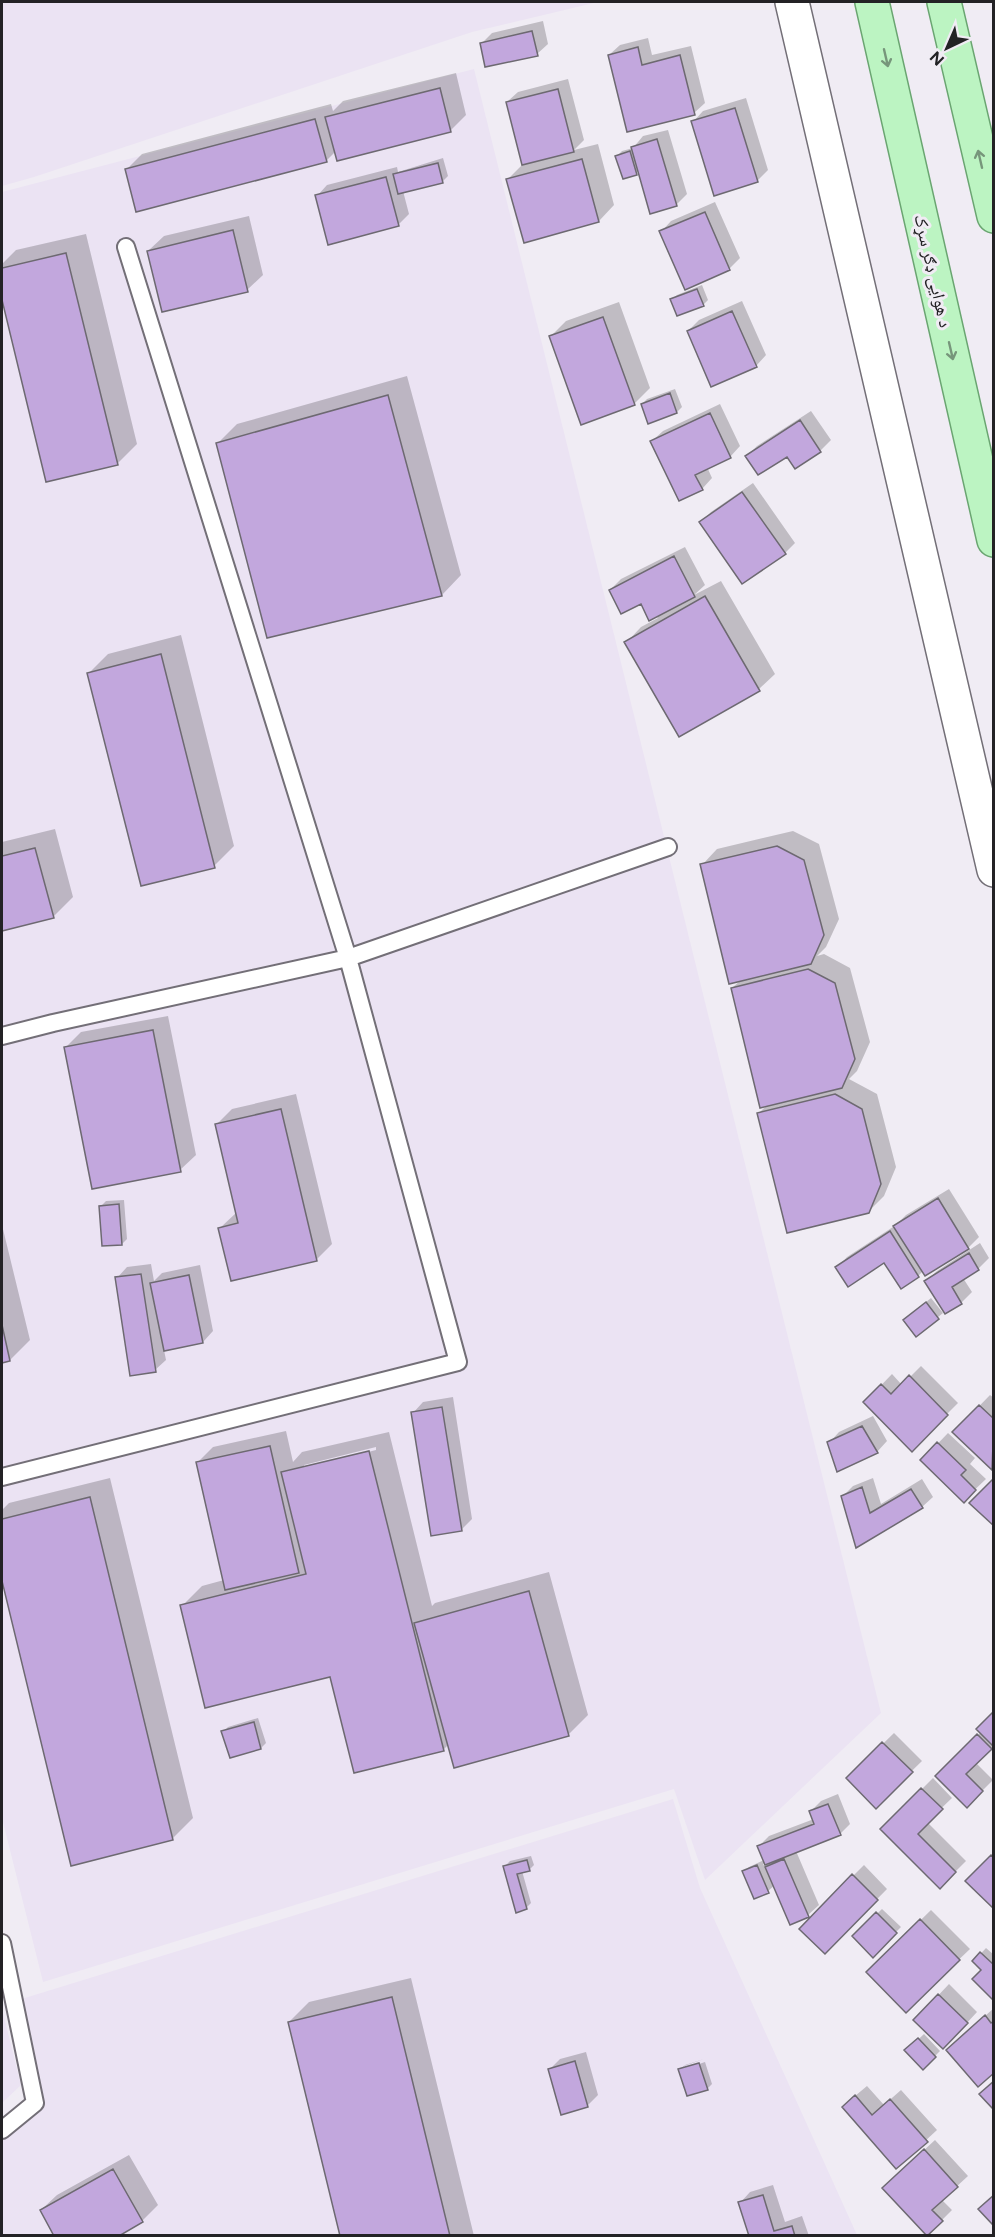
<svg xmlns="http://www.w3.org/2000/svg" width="995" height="2237" font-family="Figtree,'Noto Naskh Arabic',sans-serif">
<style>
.built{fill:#ebe3f3}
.shadow{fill:#0003;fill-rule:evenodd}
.building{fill:#c2a7dd;stroke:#6d6971;stroke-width:1.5}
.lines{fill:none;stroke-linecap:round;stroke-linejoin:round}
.service-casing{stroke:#736f77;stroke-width:20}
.minor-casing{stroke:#736f77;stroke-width:36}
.primary-casing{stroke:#6aa571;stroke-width:36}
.service{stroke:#fff;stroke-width:16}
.minor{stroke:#fff;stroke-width:33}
.primary{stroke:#bcf4c2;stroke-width:33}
.oneway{stroke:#77967b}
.labels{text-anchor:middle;stroke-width:6;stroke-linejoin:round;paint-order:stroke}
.street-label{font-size:18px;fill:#232225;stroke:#f0ecf4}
</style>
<rect width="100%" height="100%" fill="#f0ecf4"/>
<path class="built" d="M2,2H598L472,32L34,177L2,186Z
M474,69L881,1713L705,1880L674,1789L43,1982L2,1818V192Z
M673,1799L700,1888L857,2235L2,2236V2130L35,2103L15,2001Z
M2,2009L21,2085L2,2103Z"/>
<path class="shadow" d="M543,21L548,44L537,54L481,44L492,33Z
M648,38L652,55L691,46L705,103L694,113L609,55L620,45Z
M456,73L466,115L450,131L336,151L326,161L126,170L142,154L331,104L333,111L343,101Z
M568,79L584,140L574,150L598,144L614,205L599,221L508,179L523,164L507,102L518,92Z
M746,98L768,170L757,181L693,122L703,111Z
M668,130L687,194L676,205L639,170L636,173L617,156L622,151L633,148L643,136Z
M443,158L448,176L443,181L403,191L409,214L398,225L317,196L327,185L397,167L398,172Z
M715,202L740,258L729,269L661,232L671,221Z
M249,216L263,275L247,290L148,251L164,236Z
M86,234L137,444L117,464L47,481L2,294V264L16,250Z
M702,285L708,300L703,305L672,300L677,295Z
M742,301L766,355L756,366L688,331L699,320Z
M619,302L650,388L634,404L551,336L566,321Z
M407,376L461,575L442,595L217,444L237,424Z
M675,389L682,407L677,412L642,404L647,399Z
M720,404L740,446L730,457L707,467L712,478L702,489L652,441L663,431Z
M811,411L831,440L820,451L796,467L787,454L747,456L757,446Z
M753,483L795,543L785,553L701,522L711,512Z
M685,547L705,585L694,595L721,581L775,674L759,689L680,735L626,643L641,627L658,618L642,602L610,590L621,579Z
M181,635L234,846L214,866L88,674L108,654Z
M55,829L73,897L53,917L2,930V842Z
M793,831L819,844L839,919L826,947L817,956L824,954L850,968L870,1042L857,1071L849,1079L877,1094L896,1167L884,1196L868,1212L759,1113L768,1104L732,988L741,980L702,865L717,849Z
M168,1016L196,1155L180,1170L65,1048L81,1032Z
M296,1094L332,1244L317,1259L232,1279L220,1228L237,1212L216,1125L232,1109Z
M949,1189L979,1237L964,1252L923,1271L918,1276L885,1261L837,1268L847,1257L896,1225L906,1215Z
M124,1200L127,1239L122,1244L101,1206L106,1201Z
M2,1225L30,1340L10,1360L2,1362Z
M980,1243L989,1258L978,1269L963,1278L972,1292L961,1303L946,1312L926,1281L937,1271Z
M151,1264L154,1281L162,1273L200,1265L213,1331L203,1342L164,1350L166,1360L155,1370L117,1278L127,1267Z
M931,1298L943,1313L916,1335L909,1316Z
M921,1366L958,1403L912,1449L865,1402L892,1374L902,1385Z
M990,1395L994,1398L992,1468L954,1432Z
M453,1397L472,1519L461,1530L413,1413L423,1402Z
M873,1416L887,1441L877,1452L829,1443L839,1432Z
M286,1431L293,1462L302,1452L389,1432L432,1606L435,1603L549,1572L588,1715L568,1735L449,1744L443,1750L331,1676L182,1606L202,1586L224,1580L197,1463L213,1447ZM376,1447V1450L304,1468V1465Z
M948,1433L975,1458L970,1464L986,1479L964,1500L922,1460Z
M110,1478L193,1818L173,1838L72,1864L2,1574V1510L9,1503Z
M873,1478L881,1504L922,1479L933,1497L922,1507L857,1546L843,1496L853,1486Z
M258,1718L266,1743L261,1748L223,1732L228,1727Z
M981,1732L994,1746L976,1763L993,1780L967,1806L937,1776Z
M894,1733L922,1761L876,1806L848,1778Z
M933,1778L952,1798L927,1822L966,1861L940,1887L882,1829Z
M838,1794L850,1824L840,1834L796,1851L819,1905L808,1915L775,1885L768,1891L744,1872L749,1867L764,1860L759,1846L769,1836L814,1819L811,1811L821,1801ZM775,1860L766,1869L763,1864Z
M531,1856L534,1865L529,1870L522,1871L531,1903L526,1908L505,1866L510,1861Z
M864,1865L887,1889L825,1952L801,1928Z
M882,1909L901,1927L873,1955L854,1936Z
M931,1910L970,1949L906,2010L868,1972Z
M986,1948L994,1955V1999L983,1970L974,1961Z
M411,1978L474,2236H341L289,2022L309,2002Z
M949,1984L977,2012L954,2037L915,2020Z
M994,2008V2071L958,2040Z
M924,2034L940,2051L923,2068L907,2050Z
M586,2052L598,2095L587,2106L550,2069L560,2059Z
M704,2059L684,2066V2069L705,2062L712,2084L707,2089L680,2070L685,2065Z
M867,2086L884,2105L901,2090L937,2130L897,2167L855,2096Z
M935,2140L968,2176L942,2200L952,2210L942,2220L895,2177Z
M129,2155L158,2205L142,2221L41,2210L57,2195Z
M773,2185L785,2222L802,2216L809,2236H750L740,2203L750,2192Z"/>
<path class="building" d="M532,31L538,56L485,67L480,43Z
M638,47L642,65L680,55L695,115L627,132L608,55Z
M440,88L451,132L337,161L325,117Z
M558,89L574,152L522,165L506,102Z
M735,108L758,182L714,196L691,121Z
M315,119L327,162L136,212L125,169Z
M657,139L677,206L650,214L631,147Z
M630,151L637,175L623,179L615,156Z
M582,159L599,222L524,243L506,179Z
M438,163L443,183L398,194L393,174Z
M386,177L399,226L328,245L315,195Z
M705,212L730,270L685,290L659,231Z
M233,230L248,292L162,312L147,251Z
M66,253L118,465L46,482L2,300V268Z
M697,289L704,306L677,316L670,299Z
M732,311L757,367L711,387L687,331Z
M603,317L635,405L581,425L549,336Z
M670,393L677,413L648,424L641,404Z
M388,395L442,596L267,638L216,443Z
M710,413L731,458L695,475L703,490L679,501L650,441Z
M800,420L821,452L795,469L787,457L758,475L745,456Z
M742,492L786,554L742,584L699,522Z
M674,556L695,597L649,621L641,604L621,614L609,590Z
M705,596L760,691L679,737L624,642Z
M161,654L215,868L141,886L87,673Z
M777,846L804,860L824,935L811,964L729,984L700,864Z
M35,848L54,918L2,931V856Z
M808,969L835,983L855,1059L842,1088L760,1108L731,988Z
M153,1030L181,1172L92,1189L64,1047Z
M835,1094L862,1109L881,1184L869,1213L787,1233L757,1113Z
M281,1109L317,1261L231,1281L218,1228L238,1223L215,1124Z
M938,1198L969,1249L925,1276L893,1226Z
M119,1204L122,1245L102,1246L99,1206Z
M890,1231L919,1277L901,1289L884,1263L848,1287L835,1267Z
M969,1253L979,1270L952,1287L962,1304L945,1314L924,1281Z
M141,1274L156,1372L130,1376L115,1277Z
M189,1275L203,1343L164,1351L150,1283Z
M926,1302L939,1319L916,1337L903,1320Z
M2,1325L10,1361L2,1363Z
M909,1375L948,1415L912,1452L863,1402L881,1384L891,1394Z
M979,1405L994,1419L992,1470L952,1432Z
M442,1407L462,1531L431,1536L411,1412Z
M862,1426L878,1453L837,1472L827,1442Z
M937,1442L966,1470L961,1475L976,1490L964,1503L920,1460Z
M270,1446L299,1573L225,1590L196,1462Z
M369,1451L444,1751L354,1773L330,1677L205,1708L180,1605L306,1574L281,1472Z
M994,1478V1526L969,1503Z
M862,1487L870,1513L911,1489L923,1508L856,1548L841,1496Z
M90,1497L173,1840L71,1866L2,1581V1519Z
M529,1591L569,1736L454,1768L414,1623Z
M994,1711V1747L976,1729Z
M254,1722L261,1749L230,1758L221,1731Z
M977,1734L992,1749L966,1774L983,1791L967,1808L935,1776Z
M882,1742L913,1772L876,1809L846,1778Z
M921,1788L943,1809L918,1834L956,1872L940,1889L880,1829Z
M828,1804L841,1835L765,1865L757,1846L814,1824L809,1811Z
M991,1855L994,1858V1909L965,1881Z
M784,1859L809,1917L790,1925L765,1867Z
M527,1860L530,1871L517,1874L527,1909L516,1913L503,1866Z
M757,1865L769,1893L754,1899L742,1871Z
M852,1874L878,1900L825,1954L799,1929Z
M876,1912L897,1933L873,1958L852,1936Z
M920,1919L960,1960L906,2013L866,1972Z
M980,1952L994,1965V2001L972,1979L981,1970L972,1961Z
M938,1994L968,2023L943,2049L913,2020Z
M392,1997L450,2236H340L288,2022Z
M985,2015L991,2023L994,2021V2073L978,2087L946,2050Z
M918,2038L936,2057L923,2070L904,2050Z
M575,2061L588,2107L561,2115L548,2069Z
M699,2063L708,2090L687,2096L678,2069Z
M994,2081V2110L979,2094Z
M855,2095L872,2115L890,2099L928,2142L896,2169L842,2107Z
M924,2149L958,2187L932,2210L943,2221L927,2236L882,2188Z
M113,2169L143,2222L119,2236H54L40,2210Z
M763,2195L774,2231L792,2226L795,2236H749L738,2202Z
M994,2195V2226L978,2209Z"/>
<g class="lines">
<g class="service-casing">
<path id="service" d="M2,1036L53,1023L348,958L668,847
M2,1477L458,1362L348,958L126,247
M2,1943L35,2103L2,2130"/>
</g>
<g class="minor-casing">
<path id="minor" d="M792,2L994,870"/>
</g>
<g class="primary-casing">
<path id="primary" d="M872,2L994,540
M944,2L994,216"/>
</g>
<use href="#service" class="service"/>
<use href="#minor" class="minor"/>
<use href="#primary" class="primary"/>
</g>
<defs><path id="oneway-shaft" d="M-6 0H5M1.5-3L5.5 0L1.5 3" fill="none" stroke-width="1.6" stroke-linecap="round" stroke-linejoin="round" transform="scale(1.5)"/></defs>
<g class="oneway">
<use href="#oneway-shaft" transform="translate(886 58) rotate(77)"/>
<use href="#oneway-shaft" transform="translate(980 159) rotate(-103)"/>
<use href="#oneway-shaft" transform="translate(951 351) rotate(77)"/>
</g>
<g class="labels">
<g class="street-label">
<text transform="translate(933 271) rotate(77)" y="6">د هوایی ډګر سړک</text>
</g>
</g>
<rect width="995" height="2237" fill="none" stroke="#232225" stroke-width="6"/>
<g transform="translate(947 48) rotate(224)" stroke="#f0ecf4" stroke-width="4.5" paint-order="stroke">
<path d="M0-4.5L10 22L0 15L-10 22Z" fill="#232225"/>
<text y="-9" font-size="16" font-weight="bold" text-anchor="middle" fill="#232225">N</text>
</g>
</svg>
